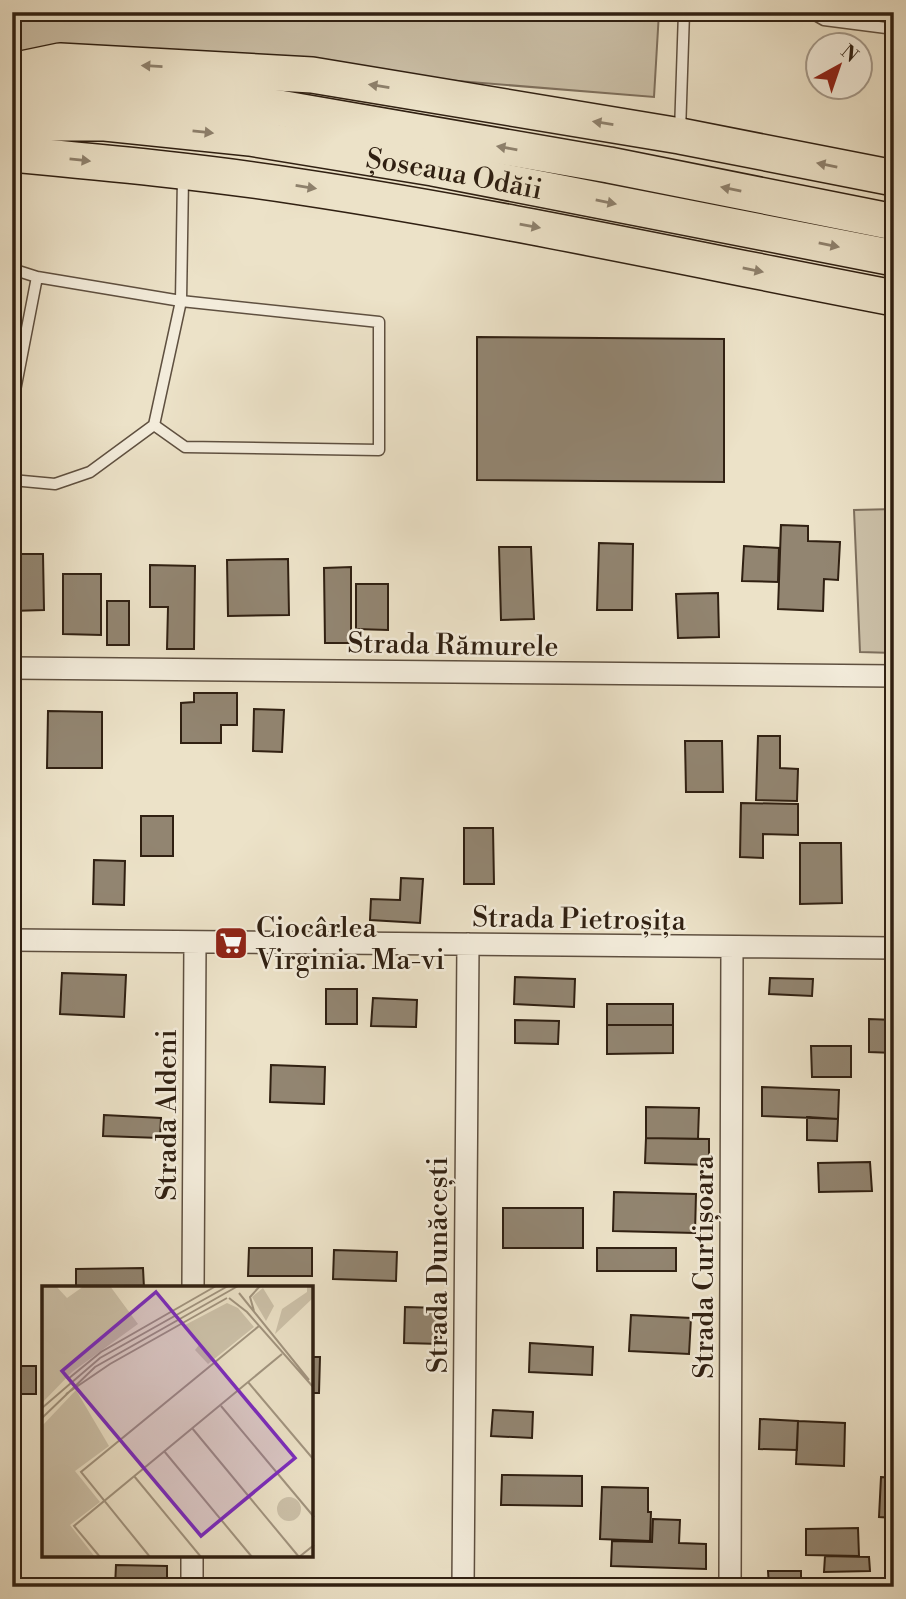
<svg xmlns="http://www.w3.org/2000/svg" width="906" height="1599" font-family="'Libre Bodoni',serif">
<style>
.green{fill:#ccc1a9;stroke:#7e705e;stroke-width:2}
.building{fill:#928571;stroke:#302012;stroke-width:2}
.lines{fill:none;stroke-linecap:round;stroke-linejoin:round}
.service-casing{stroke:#5f5040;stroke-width:13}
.minor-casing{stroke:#5f5040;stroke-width:24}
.primary-casing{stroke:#302012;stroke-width:38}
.service{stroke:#f3ecdb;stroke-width:10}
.minor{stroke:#f3ecdb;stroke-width:21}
.primary{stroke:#ece2c8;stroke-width:35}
.oneway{fill:#8e816d}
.labels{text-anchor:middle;stroke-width:5;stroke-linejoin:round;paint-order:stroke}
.street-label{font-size:28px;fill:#302012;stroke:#f3ecdb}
.poi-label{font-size:28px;fill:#302012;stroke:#f3ecdb;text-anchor:start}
.inset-road{fill:none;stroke:#a1947f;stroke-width:2}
.view{fill:#7b2cbf;fill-opacity:0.15;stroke:#7b2cbf;stroke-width:3.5}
.inset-edge{fill:none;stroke:#302012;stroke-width:3.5}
</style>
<rect width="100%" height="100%" fill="#ece2c8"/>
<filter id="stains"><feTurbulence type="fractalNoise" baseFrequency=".00286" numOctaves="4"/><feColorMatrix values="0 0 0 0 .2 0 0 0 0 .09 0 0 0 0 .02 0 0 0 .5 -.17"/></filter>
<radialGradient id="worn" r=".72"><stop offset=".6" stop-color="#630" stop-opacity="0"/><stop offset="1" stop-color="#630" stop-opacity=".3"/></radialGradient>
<path class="green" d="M12,12H659L654,97L359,73L12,59Z
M894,509V653L860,652L854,510Z"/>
<path class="building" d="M477,337L724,339V482L477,480Z
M781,525L808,526V541L840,542L838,580L824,579L823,611L778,609Z
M599,543L633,544L632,610H597Z
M744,546L779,548L778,582L742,581Z
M499,547H531L534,619L501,620Z
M12,554H43L44,610L12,611Z
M288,559L289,615L228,616L227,560Z
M150,565L195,566L194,649H167L168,607H150Z
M351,567V643H325L324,568Z
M63,574H101V635L63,634Z
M356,584H388V630L356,629Z
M718,593L719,637L678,638L676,594Z
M107,601H129V645H107Z
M194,693H237V725H221V743H181V703L194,702Z
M254,709L284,710L282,752L253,751Z
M48,711L102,712V768H47Z
M758,736H780V768L798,769L797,801L756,800Z
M685,741H722L723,792H686Z
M741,803L798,804V835L763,834V858L740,857Z
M141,816H173V856H141Z
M464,828H493L494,884H464Z
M888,834H894V914H887Z
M800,843H841L842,903L800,904Z
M94,860L125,861L124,905L93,904Z
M401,878L423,879L420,923L370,920L371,899L400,900Z
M62,973L126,975L124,1017L60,1014Z
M515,977L575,979L574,1007L514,1004Z
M770,978L813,979L812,996L769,994Z
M326,989H357V1024H326Z
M373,998L417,1000L416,1027L371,1026Z
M607,1004H673V1025H607Z
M869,1019L894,1020V1053L869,1052Z
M515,1020L559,1021L558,1044L515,1043Z
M607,1025H673V1053L607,1054Z
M811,1046H851V1077H812Z
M271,1065L325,1067L324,1104L270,1102Z
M762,1087L839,1090L838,1119L762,1116Z
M646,1107L699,1108L698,1139L646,1138Z
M104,1115L161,1118L160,1138L103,1136Z
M807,1117L838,1119L837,1141L807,1140Z
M646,1138L709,1139V1165L645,1163Z
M887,1161L894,1162V1197H887Z
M870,1162L872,1191L819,1192L818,1163Z
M614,1192L696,1194L695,1233L613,1231Z
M503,1208H583V1248H503Z
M249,1248H312V1276H248Z
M597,1248H676V1271H597Z
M334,1250L397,1252L396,1281L333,1279Z
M143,1268L144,1288H76V1269Z
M405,1307L441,1308V1344L404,1343Z
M631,1315L691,1318L689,1354L629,1351Z
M530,1343L593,1347L592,1375L529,1372Z
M312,1357H320L319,1393H312Z
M12,1366H36V1394H12Z
M493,1410L533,1412L532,1438L491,1436Z
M760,1419L798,1421L797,1450L759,1449Z
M798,1421L845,1423L844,1466L796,1464Z
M502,1475L582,1476V1506L501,1505Z
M881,1477L894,1478V1518L879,1517Z
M602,1487L648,1488V1512H651L650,1541L600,1539Z
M653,1519L680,1520L679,1543L706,1544V1569L611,1566L612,1541L652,1542Z
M858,1528L859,1556L806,1555V1529Z
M825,1556L869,1557L870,1571L824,1572Z
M116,1565L167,1566V1587H115Z
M768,1571H801V1587H769Z"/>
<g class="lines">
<g class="service-casing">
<path id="service" d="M810,12L824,20L894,29
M680,132L684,12
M12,269L37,277L181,301L379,322V450L185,447L154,425
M12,406L37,277
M12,480L55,484L90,472L154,425L181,301L183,177"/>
</g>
<g class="minor-casing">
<path id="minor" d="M12,668L894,676
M12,940L894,948
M193,1288L195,942
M192,1587V1555
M463,1587L468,944
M730,1587L732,947"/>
</g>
<g class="primary-casing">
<g id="primary">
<path d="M12,71L60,61L312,75L680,136L894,178"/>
<path d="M12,95L131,92L279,108L609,165L894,222"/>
<path id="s1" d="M12,123H105L250,138L433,168L894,258"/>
<path d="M12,154C109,163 205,172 301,187C500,217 696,260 894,298"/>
</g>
</g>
<use href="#service" class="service"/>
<use href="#minor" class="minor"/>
<use href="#primary" class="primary"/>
</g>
<defs><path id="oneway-solid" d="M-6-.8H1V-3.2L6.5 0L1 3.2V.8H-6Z" transform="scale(1.75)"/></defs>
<g class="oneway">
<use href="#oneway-solid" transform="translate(152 66) rotate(-177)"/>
<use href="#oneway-solid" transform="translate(379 86) rotate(-171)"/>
<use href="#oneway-solid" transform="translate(603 123) rotate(-171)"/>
<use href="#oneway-solid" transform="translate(203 132) rotate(6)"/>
<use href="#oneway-solid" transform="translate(507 148) rotate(-170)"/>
<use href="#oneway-solid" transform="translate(80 160) rotate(6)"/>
<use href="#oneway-solid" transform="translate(827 165) rotate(-169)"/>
<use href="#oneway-solid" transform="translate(306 187) rotate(9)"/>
<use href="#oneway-solid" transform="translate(731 189) rotate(-169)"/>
<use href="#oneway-solid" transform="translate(606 202) rotate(11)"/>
<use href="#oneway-solid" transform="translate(530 226) rotate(10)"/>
<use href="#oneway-solid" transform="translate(829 245) rotate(11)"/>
<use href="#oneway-solid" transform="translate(753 270) rotate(11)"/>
</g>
<defs>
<g id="supermarket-square" transform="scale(1.75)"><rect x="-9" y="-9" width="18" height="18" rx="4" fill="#8f2418" stroke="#f3ecdb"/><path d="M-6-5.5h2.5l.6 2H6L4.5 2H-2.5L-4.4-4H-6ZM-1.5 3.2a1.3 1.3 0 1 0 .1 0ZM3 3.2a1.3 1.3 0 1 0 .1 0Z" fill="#fff"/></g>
</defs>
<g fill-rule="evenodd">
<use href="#supermarket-square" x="231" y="943"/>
</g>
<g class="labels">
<g class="street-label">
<text dy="10" stroke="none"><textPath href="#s1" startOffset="446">Șoseaua Odăii</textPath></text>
<text transform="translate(453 644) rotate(1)" y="10">Strada Rămurele</text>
<text transform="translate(579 918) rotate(1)" y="10">Strada Pietroșița</text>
<text transform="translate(166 1115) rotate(-90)" y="10">Strada Aldeni</text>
<text transform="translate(437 1265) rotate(-90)" y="10">Strada Dunăcești</text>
<text transform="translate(703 1267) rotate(-90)" y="10">Strada Curtișoara</text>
</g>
<g class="poi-label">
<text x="256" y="937">Ciocârlea<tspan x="256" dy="32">Virginia. Ma-vi</tspan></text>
</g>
</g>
<g transform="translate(42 1286)">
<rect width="271" height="271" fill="#ece2c8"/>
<path d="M0,0H14L25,12L42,0H68L96,38L30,86L0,117ZM265,0H271V12L233,48L240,23L265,6ZM221,2L232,20L224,35L210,11ZM185,17L196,22L212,41L166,78L153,64L157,59L143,39ZM34,104L67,160L33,185L58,216L28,239L53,271H0V140ZM235 223a12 12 0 1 1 24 0a12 12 0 1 1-24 0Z" fill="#ccc1a9"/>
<path class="inset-road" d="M197,7L267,94M187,12L205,26L272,102M212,25L208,11L218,0M26,93L59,66L174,0M206,96L272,174M24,108L68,78L185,12M179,120L272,231M0,122L58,72L186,0M0,132L53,81L196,0M150,142L257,271L272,259M122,165L210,271M92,190L159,271M58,271L32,240L240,68M108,271L39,186L217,40"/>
<path class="view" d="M114,6L253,172L159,250L20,85Z"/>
<rect width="271" height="271" class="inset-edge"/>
</g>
<rect width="906" height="1599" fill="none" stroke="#ece2c8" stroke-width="42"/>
<rect x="14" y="14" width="878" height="1571" fill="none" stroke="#302012" stroke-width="3.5"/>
<rect x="21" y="21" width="864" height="1557" fill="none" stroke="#302012" stroke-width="2"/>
<g transform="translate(839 66) rotate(40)"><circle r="33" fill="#f3ecdb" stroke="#a59a8b" stroke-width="2"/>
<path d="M0-5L12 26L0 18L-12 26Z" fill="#8f2418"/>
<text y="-10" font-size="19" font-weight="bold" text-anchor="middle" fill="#302012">N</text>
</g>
<rect width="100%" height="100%" filter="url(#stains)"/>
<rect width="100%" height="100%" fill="url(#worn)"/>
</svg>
